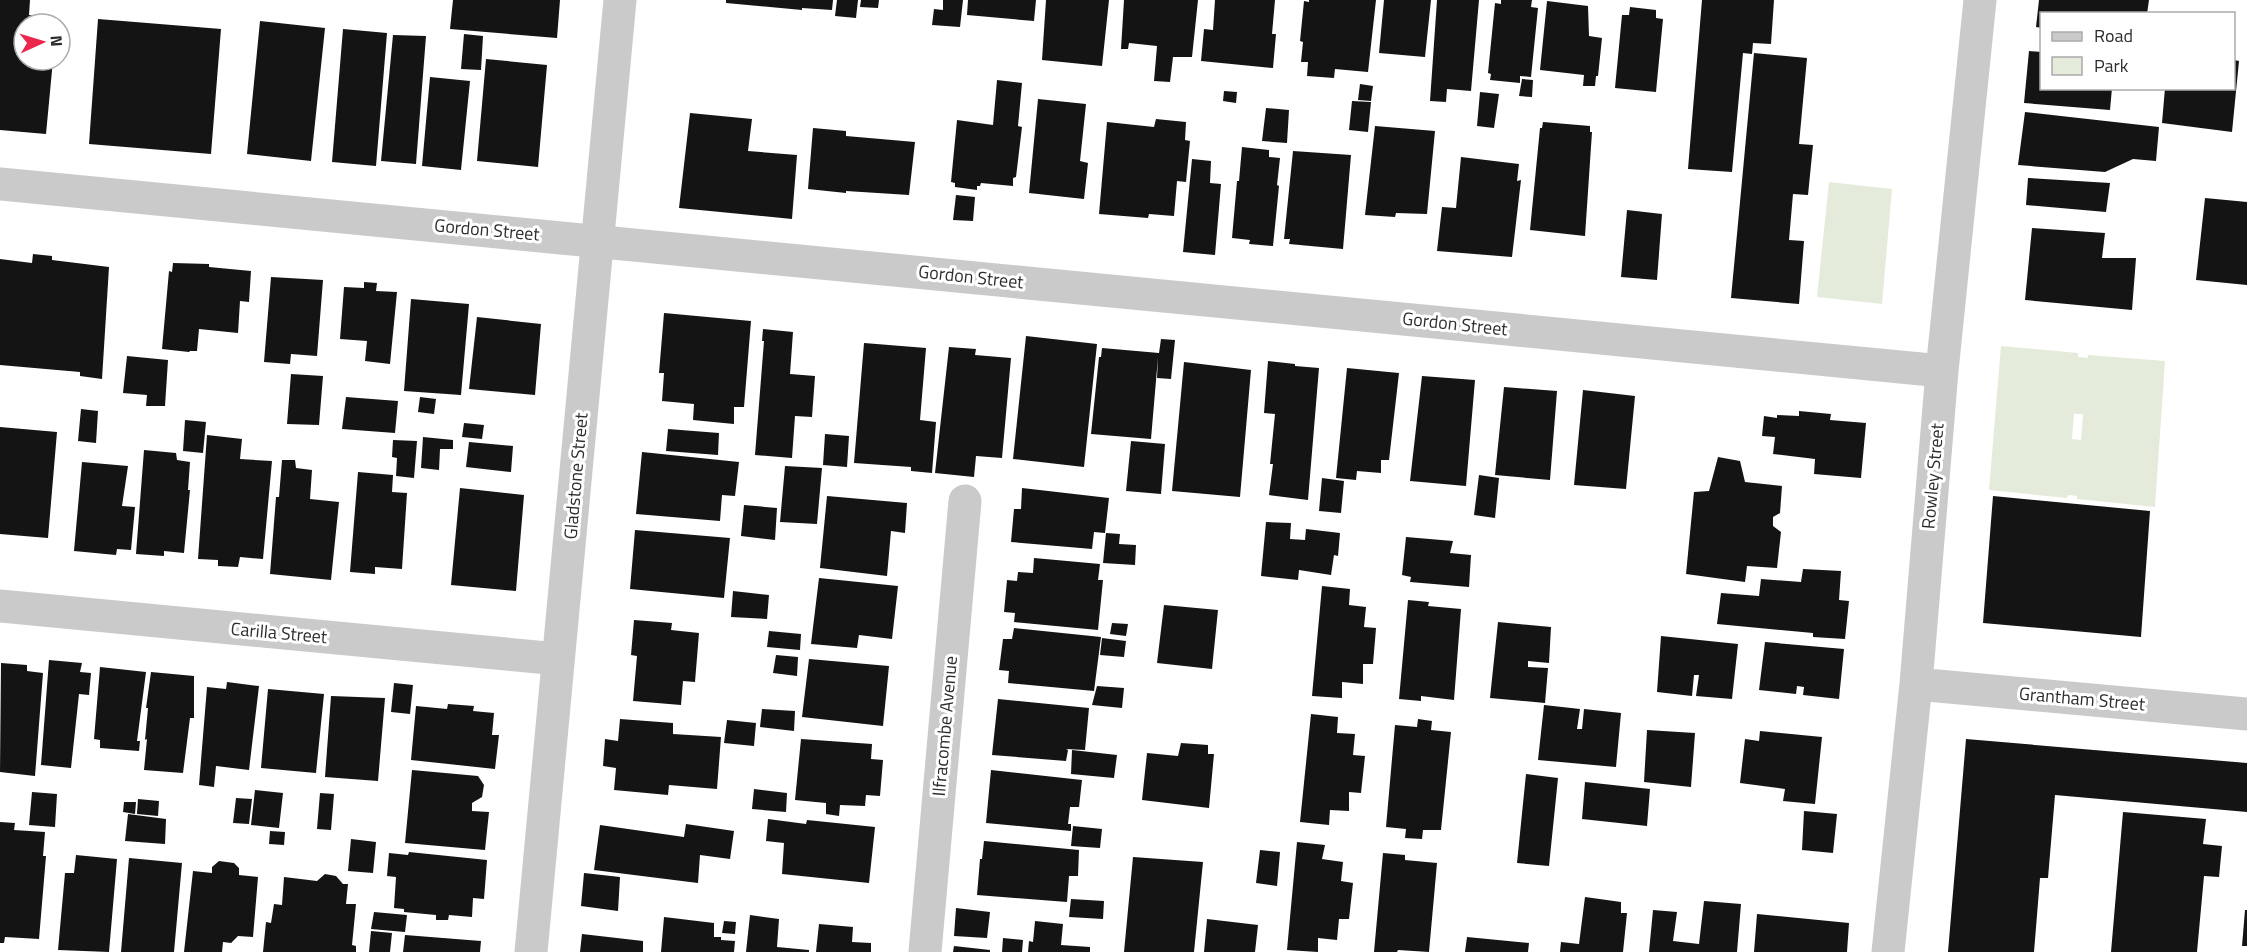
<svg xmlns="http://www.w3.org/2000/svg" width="2247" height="952" font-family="'Titillium Web',sans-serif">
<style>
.green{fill:#e5ebda;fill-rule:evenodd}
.building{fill:#141414}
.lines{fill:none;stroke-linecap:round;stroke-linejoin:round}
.minor{stroke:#cacaca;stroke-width:33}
.labels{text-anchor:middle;stroke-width:6;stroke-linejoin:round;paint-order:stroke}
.street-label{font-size:18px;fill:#2d2d2d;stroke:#fff}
</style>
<rect width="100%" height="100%" fill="#fff"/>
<path class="green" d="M1829,182L1892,189L1882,304L1817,297Z
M2001,346L2078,353V357L2088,358V355L2165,361L2155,507L2077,499V496L2068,495L2067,498L1989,490ZM2074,414H2083L2081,440L2072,439Z"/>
<path class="building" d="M0,0H30L29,15L57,18V24H24V60H53L46,134L0,130Z
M453,0H560L557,38L450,29Z
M726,0H833L832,10L802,8V10L726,3Z
M837,0H858L856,18L835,16Z
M861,0H879L878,8L860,7Z
M943,0H963L960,27L932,25L934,9L943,10Z
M968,0H1036L1034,21L967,15Z
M1046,0H1109L1102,66L1042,60Z
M1124,0H1198L1192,57H1173L1170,82L1154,81L1157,46L1129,43L1128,49H1121Z
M1215,0H1275L1272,34H1276L1273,68L1201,61L1204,29L1213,30Z
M1309,0H1376L1368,72L1335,69L1334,78L1307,76L1308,62H1301L1303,42L1300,41L1304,1L1309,2Z
M1384,0H1431L1425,57L1379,53Z
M1437,0H1479L1471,91L1447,89L1446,102L1430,101Z
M1501,0H1532L1531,7L1538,8L1531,77L1520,76V83L1490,80L1491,74L1488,73L1495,3L1501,4Z
M1702,0H1774L1771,44L1753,43L1752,54L1743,53L1732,172L1688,169Z
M2039,0H2149L2147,14H2042V28L2036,27Z
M1547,1L1588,6L1589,36L1602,38L1598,76H1596L1595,86H1583L1584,75L1540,70Z
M1630,7L1656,10V18L1663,19L1656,92L1615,88L1622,15H1629Z
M98,19L221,29L211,154L89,144Z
M260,21L325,28L311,161L247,154Z
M343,29L387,33L376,166L332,162Z
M464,34L483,36L481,70L461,69Z
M393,35L426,36L416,164L381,161Z
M2029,51L2042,52V88H2112L2110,110L2024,103Z
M1754,53L1807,58L1799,144L1813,145L1808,195L1793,194L1789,240L1804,241L1799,304L1731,298Z
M486,59L547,65L538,167L477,161Z
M2234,60L2239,61L2232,132L2162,123L2165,88H2234Z
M430,77L470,81L461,170L422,166Z
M1522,79L1533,80L1532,97L1519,96Z
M997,80L1022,83L1018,126L1022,127L1016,177L1013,178V186L981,183L980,186H977V190L955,187V183L951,182L957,120L993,125Z
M1360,84L1373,86L1371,101L1358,100Z
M1224,91L1237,92L1236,103L1223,101Z
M1480,92L1499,94L1494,128L1477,126Z
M1038,99L1086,104L1080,161L1088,163L1084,199L1029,193Z
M1352,101L1371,102L1368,132L1349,130Z
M1266,108L1289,110L1287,143L1262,141Z
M2025,112L2159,127L2156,161L2133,159L2105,172L2018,165Z
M690,113L752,119L748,151L797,155L792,219L679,208Z
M1156,119L1186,122L1185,140L1190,141L1186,182L1177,181L1174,216L1149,214L1148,218L1099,214L1107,122L1154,127Z
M1543,122L1590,126V132H1592L1585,236L1530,230L1540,128H1542Z
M1375,126L1435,131L1427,214L1396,213L1395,217L1365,215Z
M813,128L846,131V136L915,142L909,195L846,191V193L808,189Z
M1242,147L1269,150V157L1280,158L1277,185L1279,186L1273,246L1249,244L1250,240L1232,238L1237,181H1239Z
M1293,151L1351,155L1343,249L1289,244L1290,239H1284Z
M1461,157L1519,164L1517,181L1521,180L1512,257L1437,251L1442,207L1456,208Z
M1192,159L1211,161L1210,183L1221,184L1215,255L1183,252Z
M2028,178L2110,183L2106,212L2026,205Z
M956,195L975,197L973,221L953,220Z
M2205,198L2247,202V285L2196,280Z
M1627,210L1662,214L1657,280L1621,277Z
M2032,228L2105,233L2102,258H2136L2132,310L2025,300Z
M33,254L52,256V260L109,267L102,379L80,376V372L0,365V259L32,263Z
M173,263L209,264V267L251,271L249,302L240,301L238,333L199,329L197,351H190L189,352L162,349L169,271L172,272Z
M271,277L323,280L317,356L291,354L290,364L264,362Z
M364,282L377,283L376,291L397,292L390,364L365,361L367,341L340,339L344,287L364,288Z
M411,299L469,304L461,395L404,391Z
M664,313L751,321L744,407H734V424L693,420L694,404L662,401L664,373H659Z
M477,317L541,324L535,395L469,389Z
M763,329L793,332L790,374L815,376L812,417L795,416L792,458L755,455L764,341H762Z
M1026,336L1097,344L1084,467L1013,459Z
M1161,339L1175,340L1171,379L1157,378L1158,357L1151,439L1091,434L1099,357H1101L1102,348L1159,353Z
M864,343L926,348L920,420L936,422L932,473L911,471V467L854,463Z
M949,347L976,349L975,355L1011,358L1002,458L976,456L974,477L935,473Z
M127,356L168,360L165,406H146L147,395L123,393Z
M1268,361L1295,364V366L1319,368L1308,500L1269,495L1273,464H1270L1275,414L1264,413Z
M1184,362L1251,370L1240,497L1172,491Z
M1347,368L1399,373L1389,460H1381V473L1357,471L1356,480L1336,478Z
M291,374L323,376L319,425L287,424Z
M1422,376L1475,380L1466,486L1410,481Z
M1504,387L1557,391L1550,480L1495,475Z
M1583,390L1635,396L1626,489L1574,485Z
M346,397L398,401L395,433L342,429Z
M420,397L436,399L434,414L418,412Z
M81,409L98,411L96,443L78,441Z
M1799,411L1831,414L1830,420L1866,423L1861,478L1814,474L1815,459L1773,454L1775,437L1762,436L1764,416L1777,418V415L1799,416Z
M185,420L206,422L203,453L183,451Z
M464,423L484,425L482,439L462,437Z
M0,427L57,432L48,538L0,534Z
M668,429L719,433L718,455L666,451Z
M825,434L849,436L847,467L823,465Z
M207,435L242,439L240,459L272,461L263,559L240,557L238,567L218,566V560L198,559Z
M423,437L453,440V449H440L439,470L421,468Z
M393,440L417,441L414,478L396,476L397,458L392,457Z
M1131,441L1165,444L1161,494L1126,491Z
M469,442L513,446L511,472L466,467Z
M144,450L176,453L177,460L190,462L188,490H190L184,553L164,551V556L136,554Z
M642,452L739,462L735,496L722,495L720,521L636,514Z
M1718,457L1740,461L1745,482L1782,486L1780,513L1773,517V526L1781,532L1777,568L1747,566L1745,582L1686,574L1694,492L1709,491Z
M282,460H295L296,468L312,470L310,499L339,502L331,580L270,574L276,497H279Z
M82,462L128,466L122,506L135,507L131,550L117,549L116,555L74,551Z
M785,466L822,468L817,524L780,522Z
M358,472L393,475L392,492L407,493L402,569L375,567V574L350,572Z
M1479,475L1499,478L1495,518L1474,515Z
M1322,478L1344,481L1341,513L1319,511Z
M460,488L524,495L516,591L451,585Z
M1022,488L1109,498L1105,533L1094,532L1092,549L1011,542L1014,509H1021Z
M827,496L907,503L905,533L891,531L887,576L820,568Z
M1993,496L2150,511L2141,637L1983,623Z
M744,505L777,508L775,540L741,536Z
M1266,522L1291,523L1290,539L1305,540L1306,529L1340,533L1338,556L1334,555L1331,575L1299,570L1298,580L1261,576Z
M635,530L730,538L724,598L630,589Z
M1106,533L1120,534L1119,544L1136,545L1135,565L1103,563Z
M1406,537L1453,541L1450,553L1471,555L1469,587L1410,582L1411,577L1402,575Z
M1034,558L1100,564L1098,580H1103L1098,630L1014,622L1015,613L1004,612L1007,580L1017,581L1018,572L1033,573Z
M1803,569L1841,571L1839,600L1849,601L1845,639L1813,637V633L1717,624L1721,593L1759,596L1761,579L1801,582Z
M819,578L898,586L892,639L859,635L857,648L811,644Z
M1322,586L1350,589L1349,605L1366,607L1364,627L1376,628L1373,664H1363V684L1342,682V698L1312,696Z
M733,591L769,595L767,619L731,617Z
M1408,600L1429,602L1428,606L1461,609L1454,700L1421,696V701L1399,699Z
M1164,605L1218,610L1212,669L1157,663Z
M634,620L672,623L671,630L699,633L695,682L683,681L681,705L633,701L637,656L631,655Z
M1498,622L1551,627L1549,663L1528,661V667L1548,668L1545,703L1490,698Z
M1112,623L1128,624L1126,636L1110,634Z
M1014,628L1101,637L1094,691L1008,683L1009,671L999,670L1003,639H1012Z
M769,631L801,634L800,650L767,647Z
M1661,636L1738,644L1732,699L1696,696L1699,675H1694L1692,696L1657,692Z
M1102,638L1126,641L1124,657L1100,655Z
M1765,642L1844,649L1839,699L1803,695L1804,687L1797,686L1796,694L1759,690Z
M776,655L798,657L797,676L773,673Z
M809,659L889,666L883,726L802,717Z
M49,660L82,663L80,672L91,673L89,695L79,694L71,768L41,765Z
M1,663L27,665V671L43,673L35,776L0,772Z
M100,667L146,672L137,741H140L139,751L100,748V740L94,739Z
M151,672L194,676V718H190L183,773L144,770L147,739L145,740L148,708H146Z
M227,682L259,686L249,770L216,766L214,787L199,785L207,687L226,689Z
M394,683L413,685L410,714L391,712Z
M1097,686L1124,688L1122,708L1092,705Z
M268,689L324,694L316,773L261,768Z
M331,696L385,698L378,781L325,777Z
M998,699L1089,708L1085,750L1066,749L1068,750L1066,761L992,755Z
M448,704L474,706L473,711L494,713L492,735H499L495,769L411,760L416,706L447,709Z
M1544,705L1580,709L1577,729H1582L1584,709L1621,713L1616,767L1538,760Z
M762,709L795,711L794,731L760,727Z
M1311,714L1338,717L1337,733L1355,734L1353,755L1365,756L1361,793L1349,792V811L1330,810L1329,825L1300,822Z
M620,719L673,723V734L721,737L717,789L669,785L668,795L614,790L616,768L603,766L605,739L618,741Z
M1418,719L1432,721L1431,730L1451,732L1441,830H1423L1422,839L1405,838L1406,829L1386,827L1395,725L1417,727Z
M727,720L756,723L754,746L724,743Z
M1647,730L1695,733L1691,787L1644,782Z
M1760,731L1822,737L1815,804L1783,801L1785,789L1740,783L1745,739L1759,741Z
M801,739L872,744L871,759L883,760L880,796L866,795L865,806L840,805L839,816L826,814V803L795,800Z
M1966,739L2247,763V812L2055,795L2048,878H2040L2034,952H1948Z
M1181,743L1208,745V754H1214L1209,808L1142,800L1147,753L1178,756Z
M1072,750L1117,755L1114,778L1071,774Z
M412,770L478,776L484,785L482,797L472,803V811L489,812L485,850L405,843Z
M991,770L1082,780L1079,807H1070L1068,824H1071V831L986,823Z
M1526,774L1558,778L1549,866L1517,863Z
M1585,782L1650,789L1647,826L1582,819Z
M754,789L787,793L786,812L752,809Z
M255,790L283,793L279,828L251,825Z
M32,792L57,794L55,827L29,825Z
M320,793L334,794L331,830L317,829Z
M236,798L252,799L249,824L233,823Z
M138,799L159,801L158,816L137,814Z
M124,802H136L135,814L123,812Z
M1804,811L1837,814L1833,853L1802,850Z
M2123,812L2206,819L2203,844L2222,846L2219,877L2204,876L2197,952H2111Z
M128,814L166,819L165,844L125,841Z
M768,819L806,824L807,820L875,827L869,883L782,874L784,843L766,841Z
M0,822L15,823L14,830L45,832L43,856H46L39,939L5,937L4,943H0Z
M686,824L734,831L730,859L700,855L698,883L594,870L600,825L684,837Z
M1073,826L1102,829L1100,848L1071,846Z
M270,831L285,832L284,845L269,844Z
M351,839L376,842L373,873L348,871Z
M984,841L1079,850L1078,876H1069L1067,902L977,895L980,859H982Z
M1297,842L1325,845L1322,859L1343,862L1341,881L1353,883L1349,919H1339L1337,940L1318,938V952L1287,950Z
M1260,850L1280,852L1277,886L1256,883Z
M409,852L487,860L484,899L473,898L472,917L449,915L448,920H436V915L404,912V909L394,908L396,877L387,876L389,853L408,855Z
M1383,853L1405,855V860L1437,863L1429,952L1398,950L1397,952H1374Z
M76,855L117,859L109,952L58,950L65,873H74Z
M1133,857L1203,862L1194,952H1124Z
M129,858L182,863L174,952H121Z
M219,861L234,863L239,868V875L258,877L253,937L238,936L231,943L223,942L222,952H184L193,871L212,873V867Z
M584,873L620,877L618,911L581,906Z
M325,874L336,876L343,884H348L346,904H356L352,945L356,946V952H263L266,922L271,923L274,904L282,905L284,877L317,881Z
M1585,897L1621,902V913H1627L1623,952H1560L1561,942L1579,944Z
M1071,899L1104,901L1103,919L1069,917Z
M1704,901L1741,904L1737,952H1649L1653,910L1677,912L1673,941L1699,944Z
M956,908L990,912L987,938L954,936Z
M2245,910H2247V946H2242Z
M374,912L407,915L405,932L371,929Z
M1757,914L1849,923L1847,952H1754Z
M750,915L779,919L777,947L809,950V952H746Z
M664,917L714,923V937H721V940L735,941L734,952H661Z
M1207,919L1258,925L1255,952H1204Z
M724,921L736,922L735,934L722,933Z
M1035,921L1063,924L1061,945L1090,947V952H1028L1029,941L1033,942Z
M819,924L853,927L852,942L871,943V952H816Z
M371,931L392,933L390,952H369Z
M582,934L643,941V952H580Z
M405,935L481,941L480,952H403Z
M1467,937L1529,943L1528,952H1465Z
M1003,938L1023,940L1022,952H1002Z
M954,946L990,950V952H953Z"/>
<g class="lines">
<path class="minor" d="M0,184L1942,371
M0,606L558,659
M1916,684L2247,714
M531,952L620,0
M925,952L965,501
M1888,952L1916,684L1942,371L1980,0"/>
</g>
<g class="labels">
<g class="street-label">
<text transform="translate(487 230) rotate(5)" y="6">Gordon Street</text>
<text transform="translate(971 277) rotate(6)" y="6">Gordon Street</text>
<text transform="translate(1455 324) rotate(6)" y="6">Gordon Street</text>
<text transform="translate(576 476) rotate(-85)" y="6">Gladstone Street</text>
<text transform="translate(1933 476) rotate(-85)" y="6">Rowley Street</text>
<text transform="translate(279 633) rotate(5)" y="6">Carilla Street</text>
<text transform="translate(2082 699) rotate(5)" y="6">Grantham Street</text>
<text transform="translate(945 726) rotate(-85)" y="6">Ilfracombe Avenue</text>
</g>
</g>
<rect x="2040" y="12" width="195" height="78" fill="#ffffff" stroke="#ababab" stroke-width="1.5"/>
<rect x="2052" y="32" width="30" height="9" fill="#cacaca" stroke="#ababab" stroke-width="1.5"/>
<text x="2094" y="42" font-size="18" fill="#2d2d2d">Road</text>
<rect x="2052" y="57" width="30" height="18" fill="#e5ebda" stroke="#ababab" stroke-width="1.5"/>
<text x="2094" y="72" font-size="18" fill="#2d2d2d">Park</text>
<g transform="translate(42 42) rotate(86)"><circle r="28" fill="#ffffff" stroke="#ababab" stroke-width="1.5"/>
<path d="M0-4.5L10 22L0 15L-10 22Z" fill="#ec274c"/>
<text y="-9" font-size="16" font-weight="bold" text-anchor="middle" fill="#2d2d2d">N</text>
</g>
</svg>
